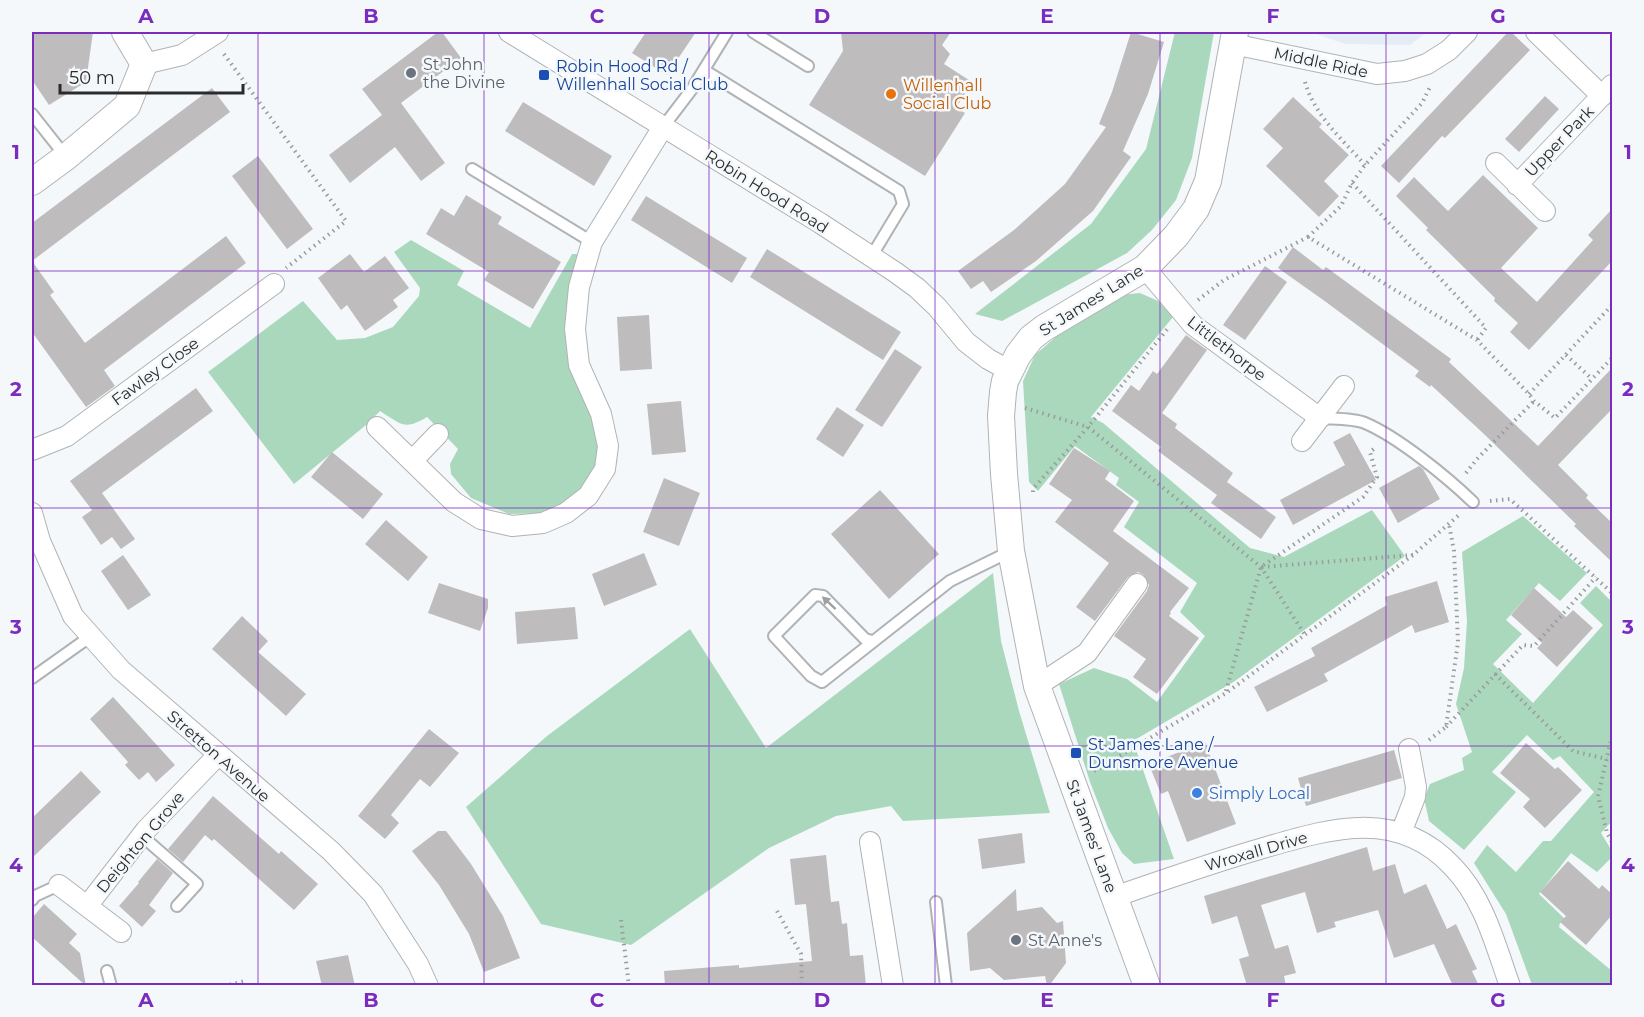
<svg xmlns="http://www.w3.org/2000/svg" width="1644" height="1017" font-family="Montserrat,sans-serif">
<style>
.built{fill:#e4edf5}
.green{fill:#aad8bd}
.building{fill:#bfbcbe}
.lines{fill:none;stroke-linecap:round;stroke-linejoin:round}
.service-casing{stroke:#b0b3b5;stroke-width:14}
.minor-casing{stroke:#b0b3b5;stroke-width:22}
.tertiary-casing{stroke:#b0b3b5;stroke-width:28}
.path{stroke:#999c9d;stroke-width:4;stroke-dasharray:1.5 4.5;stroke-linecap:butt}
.service{stroke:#fff;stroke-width:10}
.minor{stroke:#fff;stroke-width:20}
.tertiary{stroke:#fff;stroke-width:26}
.oneway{fill:#9fa0a0}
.grid{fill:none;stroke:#7b2cbf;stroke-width:1.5;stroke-opacity:0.55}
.worship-dot{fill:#6b7280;stroke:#f4f8fa;stroke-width:2}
.transit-dot{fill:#1a4fb4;stroke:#f4f8fa;stroke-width:2}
.food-dot{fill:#e8710a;stroke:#f4f8fa;stroke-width:2}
.shop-dot{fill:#3f7fe0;stroke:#f4f8fa;stroke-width:2}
.labels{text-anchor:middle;stroke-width:5;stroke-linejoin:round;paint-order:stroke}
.street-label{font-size:16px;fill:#2a2b2c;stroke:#f4f8fa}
.worship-label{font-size:16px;fill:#5b616d;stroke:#f4f8fa;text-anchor:start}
.transit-label{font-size:16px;fill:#164399;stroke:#f4f8fa;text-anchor:start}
.food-label{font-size:16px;fill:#c56008;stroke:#f4f8fa;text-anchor:start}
.shop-label{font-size:16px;fill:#366cbe;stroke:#f4f8fa;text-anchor:start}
.neatline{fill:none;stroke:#7b2cbf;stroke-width:2}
.grid-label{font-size:20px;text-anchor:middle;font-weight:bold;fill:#7b2cbf}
</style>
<rect width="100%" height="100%" fill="#f4f8fa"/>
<path class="built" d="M1310,32H1427L1410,45L1345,44Z"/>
<path class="green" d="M1175,32H1214L1192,158L1176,200L1152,230L1127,253L1002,321L975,314L1091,224L1146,149Z
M411,240L464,271L457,285L530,328L572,254H579L567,310V347L601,438L600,457L587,487L569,503L547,513L509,514L471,498L451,474L450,464L458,449L427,417C404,431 401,424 380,411L366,425L294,484L208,372L303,301L337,340L365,338L393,327L419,296L420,288L394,252Z
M1140,293L1158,301L1173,317L1091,417L1103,423L1250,548L1284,557L1372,510L1405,556L1235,681L1133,741L1174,859L1134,864L1122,853L1108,828L1090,782L1059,684L1094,668L1127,679L1157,702L1205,636L1180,612L1197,583L1124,527L1139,502L1116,485L1119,478L1075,446L1038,491L1029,482L1023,381L1035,355L1066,328L1093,314L1122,295Z
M1523,516L1587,573L1560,601L1539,583L1506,620L1522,634L1493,664L1533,703L1603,625L1580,603L1596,586L1612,602V821L1601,833L1612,851V857L1597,872L1571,853L1539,894L1566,920L1560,923L1559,927L1612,971V982L1609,985H1532L1506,914L1474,863L1487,845L1516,872L1543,841H1551L1594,792L1560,756L1553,760L1527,735L1492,772L1516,792L1464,850L1429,821L1424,798L1430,784L1464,770L1462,758L1472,752L1456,704L1464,668L1467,621L1462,552Z
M993,573L1001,641L1019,711L1050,813L903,821L891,806L836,816L769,848L631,945L541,924L466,807L547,736L690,629L766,748Z"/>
<path class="building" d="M32,32H93L86,82L49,105L32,80Z
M438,32H442L461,58L401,103L445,163L421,181L395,147L350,183L329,155L382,115L362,89Z
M646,32H696L667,75L632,53Z
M841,32H951L942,45L950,54L944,64L972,82L956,108L965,113L925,176L809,105L843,51Z
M1131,32L1164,42L1148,94L1123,151L1131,157L1093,211L1036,261L991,292L983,281L971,289L958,271L1014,230L1065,184L1106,127L1099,124L1112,92Z
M1508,32H1511L1530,50L1445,138L1442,136L1399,183L1381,166Z
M212,88L230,112L32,261L54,292L50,295L85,343L226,236L246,263L104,370L115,386L86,407L32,332V223Z
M1545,96L1559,109L1519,152L1505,139Z
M1293,97L1322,124L1319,127L1349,155L1324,181L1339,196L1319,217L1266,166L1283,148L1263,129Z
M523,102L612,156L594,186L505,131Z
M258,156L313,229L287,249L232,176Z
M1483,175L1538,228L1501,268L1537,302L1593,240L1588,235L1612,209V261L1529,350L1510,332L1518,323L1494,301L1495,298L1426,230L1428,228L1396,196L1414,177L1448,211Z
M466,195L502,217L498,224L561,262L533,309L484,280L489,272L426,234L441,208L454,216Z
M646,196L747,258L732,283L631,220Z
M1293,247L1323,270L1326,267L1451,359L1449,362L1538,446L1612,368V409L1558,465L1588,495L1586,498L1612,523V562L1574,526L1576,524L1484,434L1431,385L1430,387L1415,376L1419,371L1326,302L1278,268Z
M767,249L901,332L883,360L750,277Z
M350,254L364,272L385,256L409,288L393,300L398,307L365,331L347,305L341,310L318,278Z
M1265,266L1287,282L1245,340L1223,325Z
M649,315L652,369L620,371L617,317Z
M1186,335L1207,350L1162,413L1177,424L1175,428L1233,473L1227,482L1276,517L1261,539L1211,503L1217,495L1158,451L1161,447L1112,411L1131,385L1139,391L1153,371L1157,374Z
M895,349L922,367L882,427L855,410Z
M196,388L213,411L102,493L135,539L121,549L112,537L101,545L82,517L92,510L70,481Z
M681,401L686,452L652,455L647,404Z
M837,407L864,425L843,457L816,439Z
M1350,433L1376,480L1293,525L1280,500L1345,465L1333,442Z
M1074,448L1110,471L1105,479L1134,501L1113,531L1189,588L1170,612L1171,613L1169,616L1199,638L1157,694L1133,677L1146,659L1114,636L1147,591L1149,585L1144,575L1138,572L1128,577L1095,621L1076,607L1109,563L1055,522L1072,500L1049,484Z
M332,452L383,494L363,519L311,477Z
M1419,466L1423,469L1440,499L1398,523L1379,488Z
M664,478L700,493L679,546L643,532Z
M880,490L939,554L889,599L831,534Z
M386,520L428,557L408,581L365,544Z
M644,553L657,585L604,606L592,574Z
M123,555L151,595L128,610L101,571Z
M1437,581L1449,622L1415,633L1412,625L1324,674L1328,681L1267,712L1254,687L1315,656L1311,648L1387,605L1385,597Z
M439,583L488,599V608L480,631L428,613Z
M1534,588L1566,617L1573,610L1593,628L1557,667L1537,648L1542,643L1511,615Z
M575,607L578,639L517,644L515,612Z
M242,616L268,641L258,652L306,694L286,716L212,649Z
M113,697L175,765L156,782L148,772L139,780L125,765L128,762L90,719Z
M429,729L459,753L430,787L420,779L391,815L399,823L385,839L358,816Z
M1205,742L1236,824L1187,842L1168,791L1161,794L1150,767L1160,764L1159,760Z
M1526,743L1555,769L1558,767L1582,790L1545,828L1523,807L1530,799L1500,773Z
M1394,750L1402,778L1306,806L1298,778Z
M81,771L101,792L32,858V818Z
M213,796L279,854L281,851L318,884L294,910L214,839L212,841L205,835L183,862L168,849Z
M438,831H446L471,864L503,916L520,958L484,972L469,934L439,885L412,851Z
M1022,833L1025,863L982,869L978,839Z
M1367,847L1373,871L1395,864L1404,894L1426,884L1447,929L1456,924L1477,969L1472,971L1479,986H1453L1434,944L1394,958L1378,910L1334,922L1336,927L1317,933L1305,892L1261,905L1275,949L1288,945L1296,973L1284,976L1286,986H1247L1239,959L1249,956L1237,916L1212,924L1204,896Z
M826,855L831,902L839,901L842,924L847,923L850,956L863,955L866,986H665L664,971L739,965V968L812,961L806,904L795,905L790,859Z
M157,859L173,873L149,905L156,911L142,927L119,906L139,883L138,882Z
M1568,861L1599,889L1602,885L1612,894V915L1586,945L1560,922L1566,916L1540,892Z
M1016,889L1017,911L1042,907L1057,923L1063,921L1066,963L1049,986H1047L1045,976L1004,980L990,968L970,971L967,933Z
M44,904L77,934L69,943L80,953L86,986L32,937V918Z
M348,955L355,986H322L316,961Z"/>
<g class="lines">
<g class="service-casing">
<path id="service" d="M753,32L808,66
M704,70L899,191L903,204L871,257
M32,114L66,157
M663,127L692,89L727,32
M472,169L592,242
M1320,418C1333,419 1353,418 1365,423C1398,437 1447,477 1473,502
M872,641L865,639L823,596L815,595L774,636L811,676L822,682L950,581L1011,551
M32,678L91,636
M142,836L197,884L177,906
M32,900L35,896L59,885
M936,902L946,986
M107,971L111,986"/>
</g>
<g class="minor-casing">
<path id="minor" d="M509,32L820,223L895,272L917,288L937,307L966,342L988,359L1010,371
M1536,32L1602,96
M1233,44L1377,74L1405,71L1427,64L1449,50L1467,32
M144,64L182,55L218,32
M1496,163L1545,211
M1517,185L1612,85
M1145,268L1193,325L1320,418
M377,427L454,502L481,519L512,526L543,523L566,513L588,496L605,469L608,446L601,414L579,365L575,329L579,287L592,242L663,127
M1302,441L1344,386
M32,450L67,436L274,284
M412,461L438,434
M32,513L40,541L73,616L121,670L331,851L373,894L418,964L428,986
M1037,686L1087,653L1137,584
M1401,833L1415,797L1416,787L1409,749
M870,842L893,986
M59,885L121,932
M1114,897C1160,881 1206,865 1253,851C1323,831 1395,804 1453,867C1484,899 1495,944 1510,986
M88,905L146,830L218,755"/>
</g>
<g class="tertiary-casing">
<path id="tertiary" d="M32,182L66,157L127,106L144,64L125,32
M1147,986L1037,686L1011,551L1004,474L1001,416L1003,392L1005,381L1018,355L1031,338L1044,328L1145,268L1176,236L1196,209L1208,181L1235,32"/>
</g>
<path class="path" d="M224,54L346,221L286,268
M1305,82C1314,115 1343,140 1365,165
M1352,183L1486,328L1477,340
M1308,237L1341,206L1352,183L1365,165L1422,103L1431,85
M1198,300L1224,280L1308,237L1477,340L1529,394L1534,401L1555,418L1612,358
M1566,355L1592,379
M1529,394L1612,305
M1025,408L1088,427L1261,567L1305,635
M1466,473L1477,459L1534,401
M1033,492V489L1088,427L1169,327
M1490,501L1510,499L1612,593
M1262,567L1413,555
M1495,674L1573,751L1607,759
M1226,691L1261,567L1363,497L1377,477L1370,452L1375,448
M1446,727L1523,645L1534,646L1596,577
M1612,736L1598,796L1607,833L1612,842
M1429,740L1446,727L1458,642L1454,551L1449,524
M1094,771L1226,693L1413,555L1460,514
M777,911L801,954L802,986
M621,920L629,986
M224,986L245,981L246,986"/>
<use href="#service" class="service"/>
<use href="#minor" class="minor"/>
<use href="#tertiary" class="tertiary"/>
</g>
<defs><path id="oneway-solid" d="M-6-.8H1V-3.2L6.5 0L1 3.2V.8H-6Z" transform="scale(1.5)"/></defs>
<use class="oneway" href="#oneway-solid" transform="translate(829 603) rotate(-137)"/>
<path class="grid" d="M258,32V986M484,32V986M709,32V986M935,32V986M1160,32V986M1386,32V986M32,271H1612M32,508H1612M32,746H1612"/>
<g class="worship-dot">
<circle cx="411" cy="73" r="6"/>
<circle cx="1016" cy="940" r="6"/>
</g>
<g class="transit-dot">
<rect x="538" y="69" width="12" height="12" rx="3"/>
<rect x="1070" y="747" width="12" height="12" rx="3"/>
</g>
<circle class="food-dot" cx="891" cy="94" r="6"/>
<circle class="shop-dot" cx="1197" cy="793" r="6"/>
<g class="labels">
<g class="street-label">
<text transform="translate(1321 62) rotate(12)" y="6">Middle Ride</text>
<text transform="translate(1559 141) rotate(-46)" y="6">Upper Park</text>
<text transform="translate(767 191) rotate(32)" y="6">Robin Hood Road</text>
<text transform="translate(1091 300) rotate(-32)" y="6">St James' Lane</text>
<text transform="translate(1227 348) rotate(38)" y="6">Littlethorpe</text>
<text transform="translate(155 371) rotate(-36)" y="6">Fawley Close</text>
<text transform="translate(219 756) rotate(41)" y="6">Stretton Avenue</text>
<text transform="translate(1092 836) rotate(70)" y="6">St James' Lane</text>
<text transform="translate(140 842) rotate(-50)" y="6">Deighton Grove</text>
<text transform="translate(1256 851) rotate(-16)" y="6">Wroxall Drive</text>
</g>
<g class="worship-label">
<text x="423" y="70">St John<tspan x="423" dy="18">the Divine</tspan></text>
<text x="1028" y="946">St Anne's</text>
</g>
<g class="transit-label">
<text x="556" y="72">Robin Hood Rd /<tspan x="556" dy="18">Willenhall Social Club</tspan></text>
<text x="1088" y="750">St James Lane /<tspan x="1088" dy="18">Dunsmore Avenue</tspan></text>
</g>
<g class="food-label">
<text x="903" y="91">Willenhall<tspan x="903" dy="18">Social Club</tspan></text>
</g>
<g class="shop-label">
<text x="1209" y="799">Simply Local</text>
</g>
</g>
<rect width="1644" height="1017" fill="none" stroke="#f4f8fa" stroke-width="66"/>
<path d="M60 84v9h183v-9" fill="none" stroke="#2a2b2c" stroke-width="3"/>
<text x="69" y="84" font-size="18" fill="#2a2b2c" stroke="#f4f8fa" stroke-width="4.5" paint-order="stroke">50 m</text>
<rect x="33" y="33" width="1578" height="951" class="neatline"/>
<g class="grid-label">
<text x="146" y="23">A</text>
<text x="371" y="23">B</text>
<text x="597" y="23">C</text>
<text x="822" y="23">D</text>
<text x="1047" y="23">E</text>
<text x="1273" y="23">F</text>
<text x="1498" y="23">G</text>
<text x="16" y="159">1</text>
<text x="1628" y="159">1</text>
<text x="16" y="396">2</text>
<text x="1628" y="396">2</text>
<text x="16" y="634">3</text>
<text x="1628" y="634">3</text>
<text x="16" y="872">4</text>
<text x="1628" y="872">4</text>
<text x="146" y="1007">A</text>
<text x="371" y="1007">B</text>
<text x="597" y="1007">C</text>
<text x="822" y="1007">D</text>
<text x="1047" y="1007">E</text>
<text x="1273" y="1007">F</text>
<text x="1498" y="1007">G</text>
</g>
</svg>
